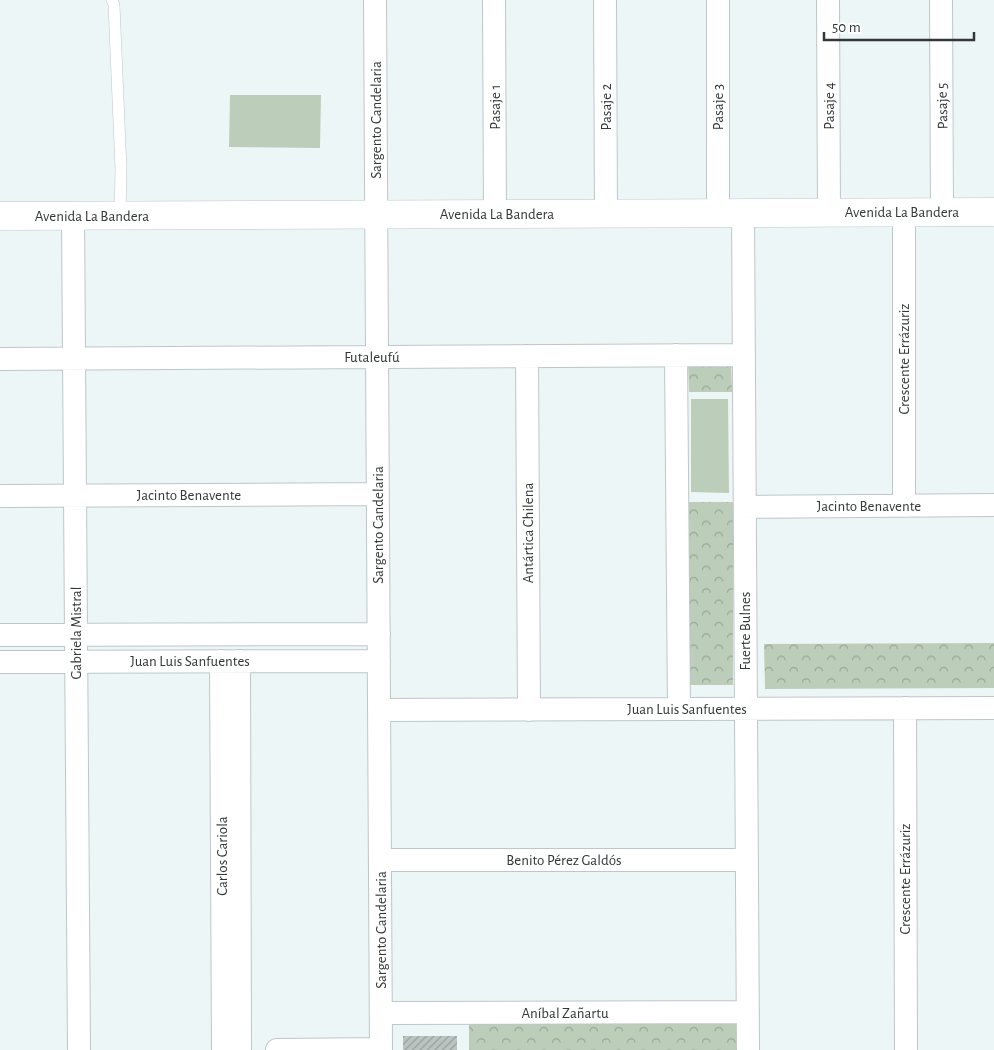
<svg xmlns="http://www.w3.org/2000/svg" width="994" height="1050" font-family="'Alegreya Sans',sans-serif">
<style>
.park{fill:url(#park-crowns)}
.garden{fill:#bccdb9}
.building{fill:url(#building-hatch)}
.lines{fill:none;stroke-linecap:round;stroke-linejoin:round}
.service-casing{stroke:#bec7c8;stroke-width:12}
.minor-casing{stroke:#bec7c8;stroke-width:24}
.tertiary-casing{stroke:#bec7c8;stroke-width:29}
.service{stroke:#fff;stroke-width:11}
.minor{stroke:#fff;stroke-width:22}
.tertiary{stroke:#fff;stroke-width:28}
.labels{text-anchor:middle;stroke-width:4;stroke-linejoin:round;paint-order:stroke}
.street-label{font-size:15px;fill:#333737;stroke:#fff}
</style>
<defs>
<pattern id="park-crowns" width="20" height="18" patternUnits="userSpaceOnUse" patternTransform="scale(1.25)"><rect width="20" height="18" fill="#bccdb9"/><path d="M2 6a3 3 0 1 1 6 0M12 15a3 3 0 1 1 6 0" fill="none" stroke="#99a797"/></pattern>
<pattern id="building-hatch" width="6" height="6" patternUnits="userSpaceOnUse" patternTransform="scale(1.25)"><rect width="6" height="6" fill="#bbc4c1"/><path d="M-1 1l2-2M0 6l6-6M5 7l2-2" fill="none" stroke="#99a09e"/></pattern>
</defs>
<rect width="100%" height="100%" fill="#ecf6f7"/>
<path class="park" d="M688,360H731L732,392H689Z
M686,502H733V685H686Z
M994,643V688L765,689L764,644Z
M737,1019V1050H469V1020Z"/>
<path class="garden" d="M230,95H321L320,148L229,147Z
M691,399H728L729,493L691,492Z"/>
<path class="building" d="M403,1036H457V1050H403Z"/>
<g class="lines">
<g class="service-casing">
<path id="service" d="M112,0L114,5L121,169L120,216"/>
</g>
<g class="minor-casing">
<path id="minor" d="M375,0L381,1050
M494,0L495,214
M605,0L606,214
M718,0V213
M828,0L829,212
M941,0L942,212
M904,212V506
M743,213L748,1050
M73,216L79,1050
M676,355L679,709
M527,356L529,710
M0,359L744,355
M0,496L378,494
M745,507L994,505
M0,635L379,634
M221,661L223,1050
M239,661L240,1050
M0,662L379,661
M905,708L906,1050
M379,710L994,708
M380,860H747
M381,1013L748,1012
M277,1050L381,1049"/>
</g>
<g class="tertiary-casing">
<path id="tertiary" d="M0,216L994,212"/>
</g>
<use href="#service" class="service"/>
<use href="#minor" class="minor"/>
<use href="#tertiary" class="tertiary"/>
</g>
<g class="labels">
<g class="street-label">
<text transform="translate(829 106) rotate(-90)" y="5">Pasaje 4</text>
<text transform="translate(942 106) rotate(-91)" y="5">Pasaje 5</text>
<text transform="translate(495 107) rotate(-90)" y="5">Pasaje 1</text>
<text transform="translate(606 107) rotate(-90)" y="5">Pasaje 2</text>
<text transform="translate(718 107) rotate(-90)" y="5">Pasaje 3</text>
<text transform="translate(376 120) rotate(-90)" y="5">Sargento Candelaria</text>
<text x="902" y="217">Avenida La Bandera</text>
<text x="497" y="219">Avenida La Bandera</text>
<text x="92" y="221">Avenida La Bandera</text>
<text x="372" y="362">Futaleufú</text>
<text transform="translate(904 359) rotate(-90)" y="5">Crescente Errázuriz</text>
<text x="189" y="500">Jacinto Benavente</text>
<text x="869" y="511">Jacinto Benavente</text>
<text transform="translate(378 525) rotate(-90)" y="5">Sargento Candelaria</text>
<text transform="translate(528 533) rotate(-90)" y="5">Antártica Chilena</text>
<text transform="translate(745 631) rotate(-90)" y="5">Fuerte Bulnes</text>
<text transform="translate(76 633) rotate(-90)" y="5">Gabriela Mistral</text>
<text x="190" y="666">Juan Luis Sanfuentes</text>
<text x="687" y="714">Juan Luis Sanfuentes</text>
<text transform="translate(222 856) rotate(-90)" y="5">Carlos Cariola</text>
<text x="564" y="865">Benito Pérez Galdós</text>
<text transform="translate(905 879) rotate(-90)" y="5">Crescente Errázuriz</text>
<text transform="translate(381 930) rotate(-90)" y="5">Sargento Candelaria</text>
<text x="565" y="1018">Aníbal Zañartu</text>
</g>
</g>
<path d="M824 32v8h150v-8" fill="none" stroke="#333737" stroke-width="2.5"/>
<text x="832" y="32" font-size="15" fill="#333737" stroke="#ffffff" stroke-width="4" paint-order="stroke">50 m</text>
</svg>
